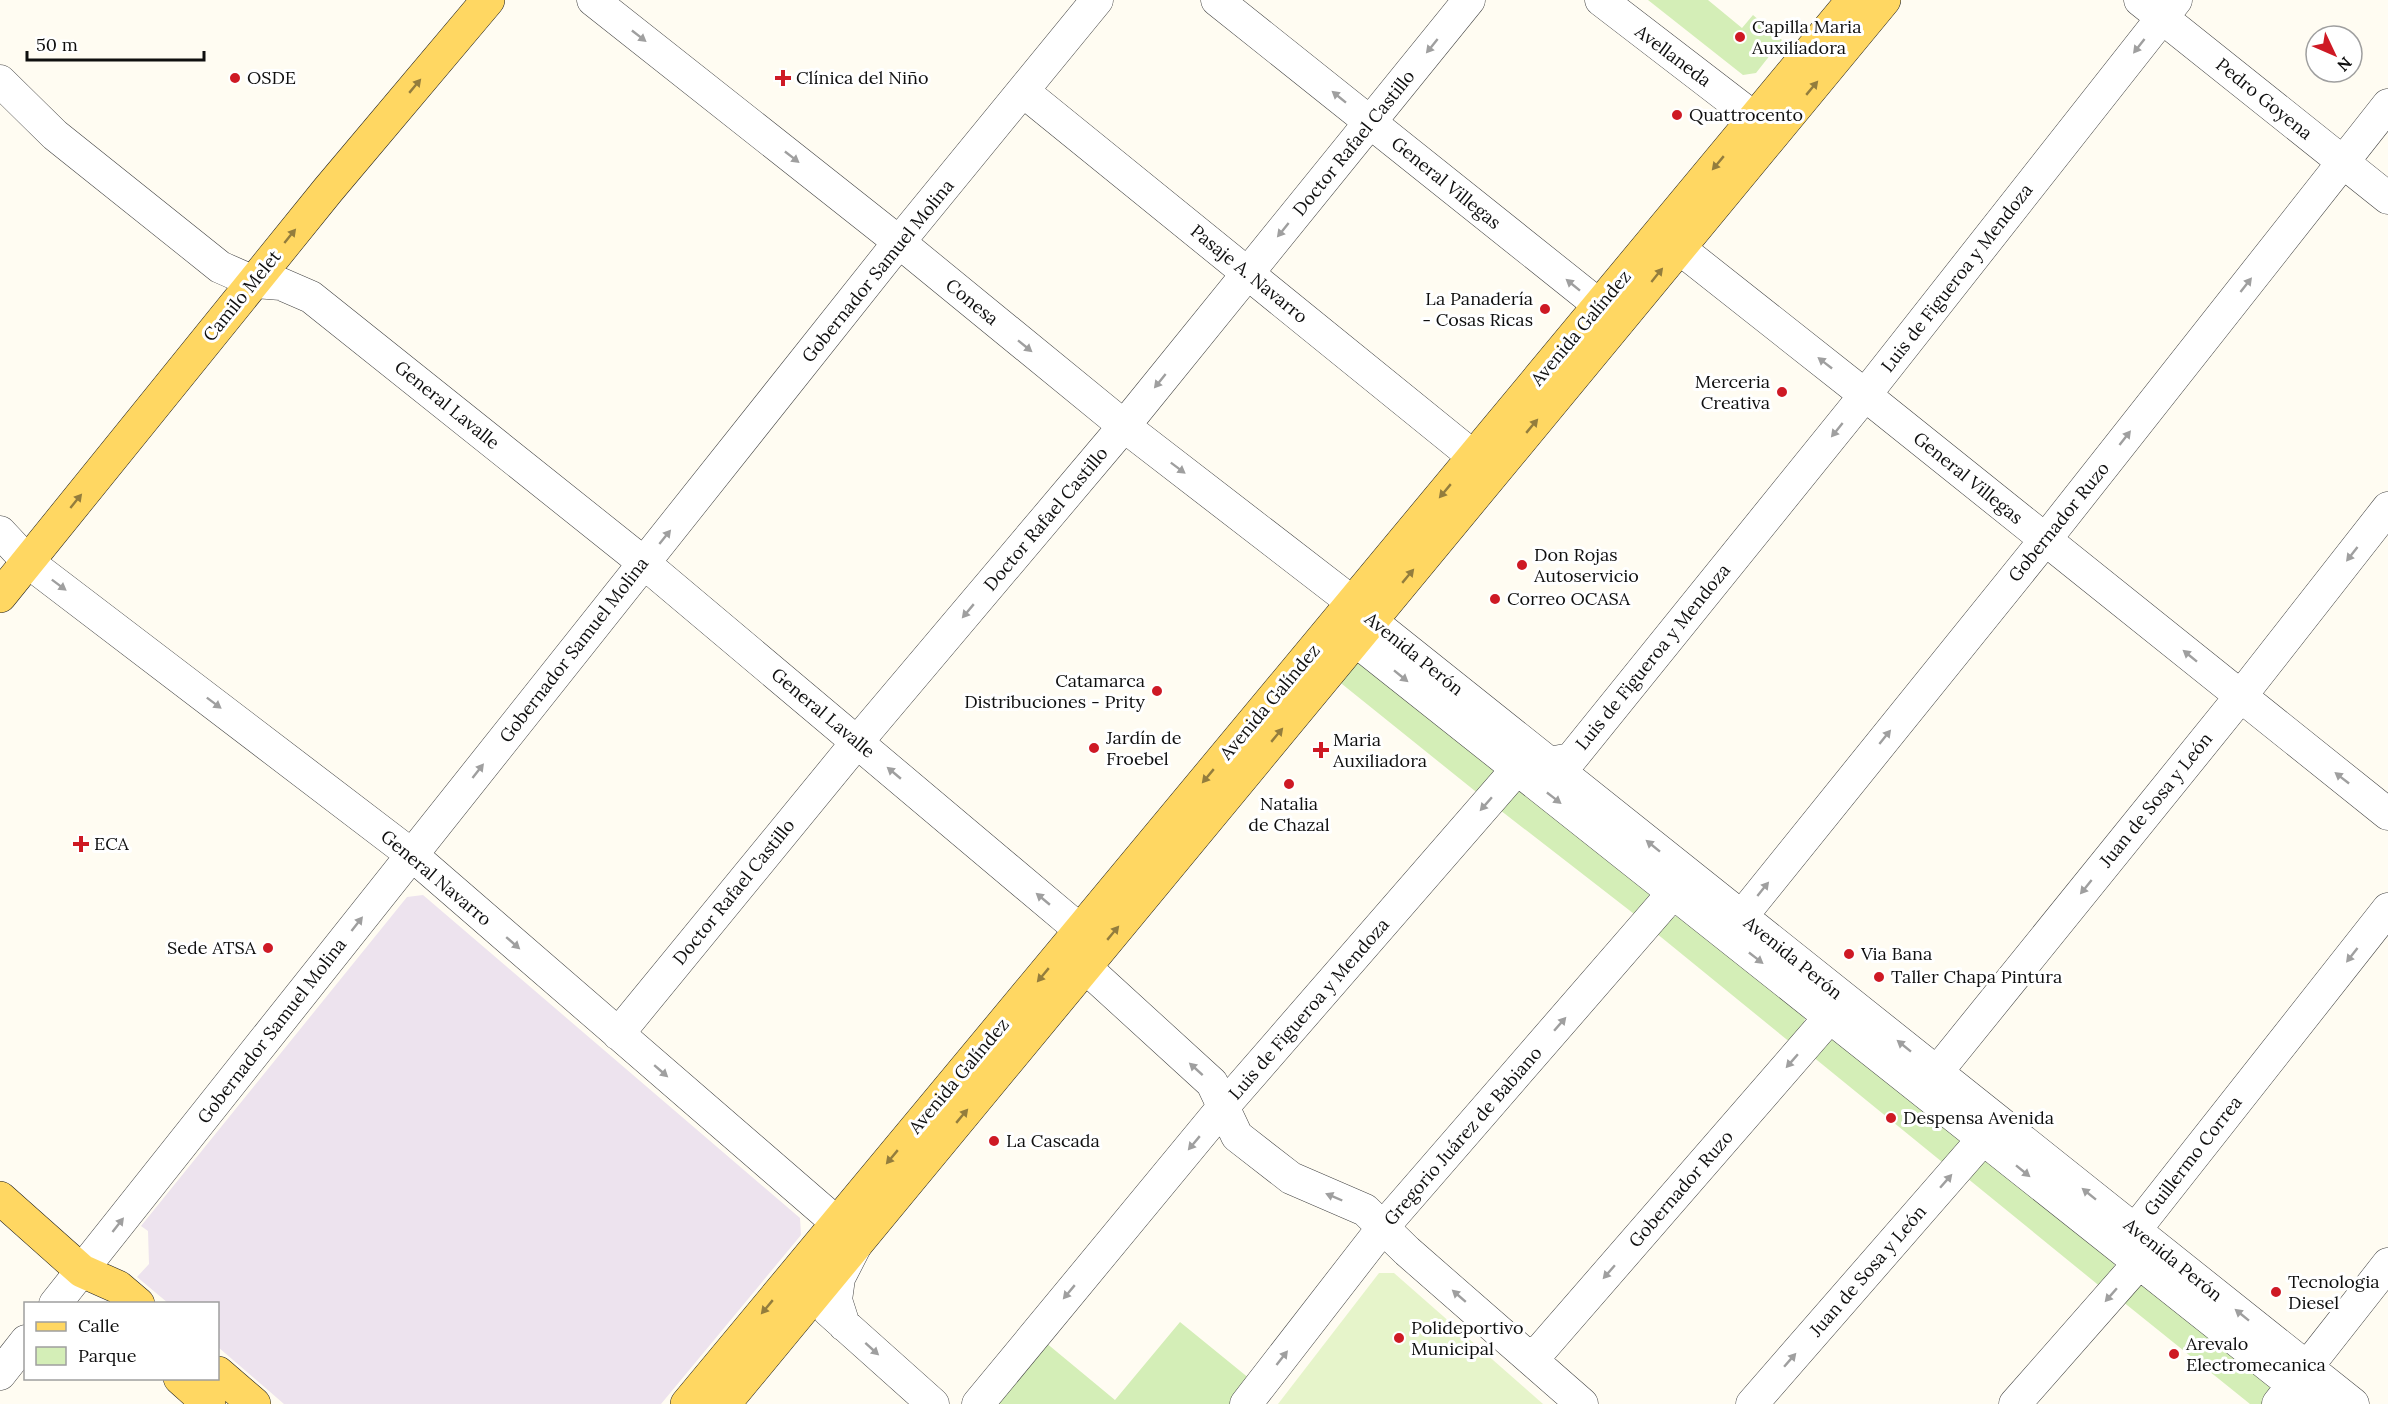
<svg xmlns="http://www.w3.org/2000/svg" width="2388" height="1404" font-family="Lora,serif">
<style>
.industrial{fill:#ede3ee}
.green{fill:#d4eeb7}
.pitch{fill:#e6f4ca}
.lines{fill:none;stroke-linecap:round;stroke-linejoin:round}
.minor-casing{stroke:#424242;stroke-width:33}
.major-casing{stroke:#202020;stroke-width:34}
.minor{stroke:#fff;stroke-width:32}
.major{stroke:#ffd762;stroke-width:33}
.oneway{fill:#9f9f9f}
.oneway2{fill:#937d3d}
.poi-dot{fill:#ce1924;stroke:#fff;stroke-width:2}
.labels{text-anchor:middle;stroke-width:6;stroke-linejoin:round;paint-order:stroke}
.poi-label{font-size:18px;fill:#0f0f0f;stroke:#fff;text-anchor:start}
.street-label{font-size:18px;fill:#0f0f0f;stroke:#fff}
</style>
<rect width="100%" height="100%" fill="#fffcf2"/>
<path class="industrial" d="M423,895L800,1218L801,1235L661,1404H284L218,1347V1304L168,1303L137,1277L149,1264L148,1231L141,1226L407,897Z"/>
<path class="green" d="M1648,0H1708L1742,28L1753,15L1782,40L1756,73L1743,75Z
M1359,661L1494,770L1491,783L1480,795L1337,680L1346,669Z
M1520,791L1530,793L1651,892L1648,905L1638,917L1500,810L1512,796Z
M1676,916L1686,917L1799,1005L1805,1018L1802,1031L1791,1043L1656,933L1666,922Z
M1832,1039L1842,1040L1961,1141L1947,1166L1812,1056Z
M1986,1161L2115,1263L2112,1276L2102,1288L1967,1178L1977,1167Z
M2143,1284L2271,1386L2268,1399L2263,1404H2250L2122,1301L2132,1290Z
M1180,1322L1250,1379L1230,1404H993L1045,1342L1115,1400Z"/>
<path class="pitch" d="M1379,1273H1394L1543,1404H1278Z"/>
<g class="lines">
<g class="minor-casing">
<path id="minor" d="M593,0L899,242L1124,426L1352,602L1371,621L2353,1404
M1217,0L1619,321
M1601,0L1774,133
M2140,0L2388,198
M0,81L55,135L220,267L254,282L281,284L311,297L644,563L1080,930L1085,967L1212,1083L1237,1136L1291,1178L1365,1210L1407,1251L1582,1404
M1024,92L1474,457
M1660,233L1865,395L2388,814
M0,532L28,562L412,855L858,1241L839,1278L836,1300L844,1325
M1353,615L1355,640L2317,1404
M1729,932L2045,540L2388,105
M618,1034L858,741L1124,426L1469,0
M1924,1088L2240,697L2388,508
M55,1304L899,242L1097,0
M829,1311L933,1404
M1532,1360L1830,1017
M0,1374L26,1341
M978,1404L1224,1106L1517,769L1571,759L1865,395L2176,0
M1246,1404L1384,1226L1686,878
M1752,1404L1983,1139
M2015,1404L2139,1263L2135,1230L2388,909
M2278,1404L2388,1264"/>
</g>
<g class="major-casing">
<path id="major" d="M0,596L328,190L488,0
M0,1198L82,1271L118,1287L138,1304
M218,1373L254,1404
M180,1378L209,1404
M687,1404L1853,0
M724,1404L1884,0"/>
</g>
<use href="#minor" class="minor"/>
<use href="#major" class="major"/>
</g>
<defs><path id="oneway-solid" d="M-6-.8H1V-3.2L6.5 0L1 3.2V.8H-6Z" transform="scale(1.5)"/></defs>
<g class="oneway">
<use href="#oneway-solid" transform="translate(639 36) rotate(38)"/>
<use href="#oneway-solid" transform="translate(1432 46) rotate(129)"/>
<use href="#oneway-solid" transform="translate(2139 46) rotate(128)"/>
<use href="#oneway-solid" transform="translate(1339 97) rotate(-141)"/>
<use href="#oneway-solid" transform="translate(792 157) rotate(38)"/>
<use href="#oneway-solid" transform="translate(1283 230) rotate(129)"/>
<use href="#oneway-solid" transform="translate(1573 285) rotate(-141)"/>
<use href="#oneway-solid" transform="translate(2246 285) rotate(-52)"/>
<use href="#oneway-solid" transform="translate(1025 346) rotate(39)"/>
<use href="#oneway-solid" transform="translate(1825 363) rotate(-142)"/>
<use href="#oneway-solid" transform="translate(1160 381) rotate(129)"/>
<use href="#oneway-solid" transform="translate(1837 430) rotate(129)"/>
<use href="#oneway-solid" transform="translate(2125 438) rotate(-52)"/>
<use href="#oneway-solid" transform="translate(1178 468) rotate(37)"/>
<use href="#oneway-solid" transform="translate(665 537) rotate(-51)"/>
<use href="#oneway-solid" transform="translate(2352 554) rotate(128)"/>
<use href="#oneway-solid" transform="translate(59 585) rotate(37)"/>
<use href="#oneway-solid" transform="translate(968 611) rotate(130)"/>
<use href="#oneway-solid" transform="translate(2190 656) rotate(-141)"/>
<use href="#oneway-solid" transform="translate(1401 676) rotate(39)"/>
<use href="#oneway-solid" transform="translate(214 703) rotate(37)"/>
<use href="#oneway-solid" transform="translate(1885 737) rotate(-51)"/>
<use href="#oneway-solid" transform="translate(478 771) rotate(-52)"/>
<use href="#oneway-solid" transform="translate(894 773) rotate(-140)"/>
<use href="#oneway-solid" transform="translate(2342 778) rotate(-142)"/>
<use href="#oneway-solid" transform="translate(1554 798) rotate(38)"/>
<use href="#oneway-solid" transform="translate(1486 804) rotate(131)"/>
<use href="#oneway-solid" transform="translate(1653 846) rotate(-141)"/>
<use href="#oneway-solid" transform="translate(2086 887) rotate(129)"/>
<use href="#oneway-solid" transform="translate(1763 889) rotate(-51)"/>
<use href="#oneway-solid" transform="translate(1043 899) rotate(-140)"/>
<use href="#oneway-solid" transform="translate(357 924) rotate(-52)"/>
<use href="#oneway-solid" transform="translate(513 943) rotate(41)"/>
<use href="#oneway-solid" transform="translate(2352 955) rotate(128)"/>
<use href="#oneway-solid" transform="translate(1756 958) rotate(38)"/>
<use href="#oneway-solid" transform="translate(1560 1024) rotate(-49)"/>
<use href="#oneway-solid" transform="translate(1904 1046) rotate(-141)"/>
<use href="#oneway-solid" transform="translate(1792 1061) rotate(131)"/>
<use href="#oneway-solid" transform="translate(1196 1069) rotate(-138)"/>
<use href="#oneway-solid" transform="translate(661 1071) rotate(41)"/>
<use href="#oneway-solid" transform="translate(1194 1143) rotate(130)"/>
<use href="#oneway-solid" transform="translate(2023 1171) rotate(39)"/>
<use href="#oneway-solid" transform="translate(1946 1181) rotate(-49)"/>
<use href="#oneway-solid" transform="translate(2089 1194) rotate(-141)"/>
<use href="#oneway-solid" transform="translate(1334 1197) rotate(-157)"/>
<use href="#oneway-solid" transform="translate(118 1225) rotate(-52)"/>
<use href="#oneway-solid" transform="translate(1609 1272) rotate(131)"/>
<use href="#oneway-solid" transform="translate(1069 1292) rotate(130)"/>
<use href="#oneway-solid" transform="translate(2111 1295) rotate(131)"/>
<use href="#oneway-solid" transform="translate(1459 1296) rotate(-139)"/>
<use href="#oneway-solid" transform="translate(2242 1315) rotate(-141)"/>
<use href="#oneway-solid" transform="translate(872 1349) rotate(42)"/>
<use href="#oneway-solid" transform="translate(1282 1358) rotate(-52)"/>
<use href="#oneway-solid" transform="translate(1790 1360) rotate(-49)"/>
</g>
<g class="oneway2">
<use href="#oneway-solid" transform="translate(415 86) rotate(-50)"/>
<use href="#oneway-solid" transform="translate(1812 88) rotate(-50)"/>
<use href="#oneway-solid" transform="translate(1718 163) rotate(130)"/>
<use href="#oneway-solid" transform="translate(290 236) rotate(-51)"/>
<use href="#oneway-solid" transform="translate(1657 275) rotate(-51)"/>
<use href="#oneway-solid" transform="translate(1532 426) rotate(-50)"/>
<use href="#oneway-solid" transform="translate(1445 491) rotate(130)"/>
<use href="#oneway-solid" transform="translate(76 501) rotate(-51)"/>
<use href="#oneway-solid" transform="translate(1408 576) rotate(-50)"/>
<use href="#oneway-solid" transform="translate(1277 735) rotate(-50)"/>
<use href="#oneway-solid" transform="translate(1208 776) rotate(130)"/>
<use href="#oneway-solid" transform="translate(1113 933) rotate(-50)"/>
<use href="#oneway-solid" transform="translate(1043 975) rotate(130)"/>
<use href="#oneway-solid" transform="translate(962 1116) rotate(-50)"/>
<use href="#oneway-solid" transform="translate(892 1157) rotate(130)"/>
<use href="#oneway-solid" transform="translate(767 1307) rotate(130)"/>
</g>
<g class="poi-dot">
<circle cx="1740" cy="37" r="6"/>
<circle cx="235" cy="78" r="6"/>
<path d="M780 69h6v6h6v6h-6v6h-6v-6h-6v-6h6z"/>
<circle cx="1677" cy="115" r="6"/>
<circle cx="1545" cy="309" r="6"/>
<circle cx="1782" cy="392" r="6"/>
<circle cx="1522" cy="565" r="6"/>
<circle cx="1495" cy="599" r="6"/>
<circle cx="1157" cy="691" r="6"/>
<circle cx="1094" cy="748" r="6"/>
<path d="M1318 741h6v6h6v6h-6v6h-6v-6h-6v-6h6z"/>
<circle cx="1289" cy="784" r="6"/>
<path d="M78 835h6v6h6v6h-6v6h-6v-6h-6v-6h6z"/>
<circle cx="268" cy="948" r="6"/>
<circle cx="1849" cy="954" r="6"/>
<circle cx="1879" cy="977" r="6"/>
<circle cx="1891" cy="1118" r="6"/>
<circle cx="994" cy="1141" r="6"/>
<circle cx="2276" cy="1292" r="6"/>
<circle cx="1399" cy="1338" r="6"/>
<circle cx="2174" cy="1354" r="6"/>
</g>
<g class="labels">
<g class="poi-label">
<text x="1752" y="33">Capilla Maria<tspan x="1752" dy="21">Auxiliadora</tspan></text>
<text x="247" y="84">OSDE</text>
<text x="796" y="84">Clínica del Niño</text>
<text x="1689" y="121">Quattrocento</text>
<text x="1533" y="305" text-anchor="end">La Panadería<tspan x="1533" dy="21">- Cosas Ricas</tspan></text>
<text x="1770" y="388" text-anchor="end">Merceria<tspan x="1770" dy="21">Creativa</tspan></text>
<text x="1534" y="561">Don Rojas<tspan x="1534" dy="21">Autoservicio</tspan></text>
<text x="1507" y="605">Correo OCASA</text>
<text x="1145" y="687" text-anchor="end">Catamarca<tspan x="1145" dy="21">Distribuciones - Prity</tspan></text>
<text x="1106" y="744">Jardín de<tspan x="1106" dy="21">Froebel</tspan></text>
<text x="1333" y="746">Maria<tspan x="1333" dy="21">Auxiliadora</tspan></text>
<text x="1289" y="810" text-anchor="middle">Natalia<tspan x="1289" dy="21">de Chazal</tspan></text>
<text x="94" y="850">ECA</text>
<text x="256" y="954" text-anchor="end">Sede ATSA</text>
<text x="1861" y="960">Via Bana</text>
<text x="1891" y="983">Taller Chapa Pintura</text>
<text x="1903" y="1124">Despensa Avenida</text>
<text x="1006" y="1147">La Cascada</text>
<text x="2288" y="1288">Tecnologia<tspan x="2288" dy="21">Diesel</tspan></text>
<text x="1411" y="1334">Polideportivo<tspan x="1411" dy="21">Municipal</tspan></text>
<text x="2186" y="1350">Arevalo<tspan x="2186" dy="21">Electromecanica</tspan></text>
</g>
<g class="street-label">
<text transform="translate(1673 56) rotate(37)" y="6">Avellaneda</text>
<text transform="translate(2264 99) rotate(39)" y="6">Pedro Goyena</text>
<text transform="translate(1354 143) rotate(-51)" y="6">Doctor Rafael Castillo</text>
<text transform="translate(1446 183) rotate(39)" y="6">General Villegas</text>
<text transform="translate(878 271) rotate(-51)" y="6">Gobernador Samuel Molina</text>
<text transform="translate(1249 274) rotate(39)" y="6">Pasaje A. Navarro</text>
<text transform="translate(1957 278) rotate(-52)" y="6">Luis de Figueroa y Mendoza</text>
<text transform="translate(242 296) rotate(-51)" y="6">Camilo Melet</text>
<text transform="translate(972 302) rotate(39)" y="6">Conesa</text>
<text transform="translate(1581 328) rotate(-50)" y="6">Avenida Galíndez</text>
<text transform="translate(447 405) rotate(39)" y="6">General Lavalle</text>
<text transform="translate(1968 478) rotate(39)" y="6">General Villegas</text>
<text transform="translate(1046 519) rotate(-50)" y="6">Doctor Rafael Castillo</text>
<text transform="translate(2059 522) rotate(-51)" y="6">Gobernador Ruzo</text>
<text transform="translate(574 650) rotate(-52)" y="6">Gobernador Samuel Molina</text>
<text transform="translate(1414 654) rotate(39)" y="6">Avenida Perón</text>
<text transform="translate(1653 657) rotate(-51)" y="6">Luis de Figueroa y Mendoza</text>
<text transform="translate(1270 702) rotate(-50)" y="6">Avenida Galíndez</text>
<text transform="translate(823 713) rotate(40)" y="6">General Lavalle</text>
<text transform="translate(2156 800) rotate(-51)" y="6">Juan de Sosa y León</text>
<text transform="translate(436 878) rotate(40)" y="6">General Navarro</text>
<text transform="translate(734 892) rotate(-51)" y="6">Doctor Rafael Castillo</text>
<text transform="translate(1793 958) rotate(39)" y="6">Avenida Perón</text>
<text transform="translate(1309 1009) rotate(-49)" y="6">Luis de Figueroa y Mendoza</text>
<text transform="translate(272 1031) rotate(-52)" y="6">Gobernador Samuel Molina</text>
<text transform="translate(959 1076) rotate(-50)" y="6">Avenida Galíndez</text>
<text transform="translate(1463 1136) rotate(-49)" y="6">Gregorio Juárez de Babiano</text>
<text transform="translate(2193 1156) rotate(-52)" y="6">Guillermo Correa</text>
<text transform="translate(1681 1189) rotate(-49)" y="6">Gobernador Ruzo</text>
<text transform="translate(2173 1260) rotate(39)" y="6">Avenida Perón</text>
<text transform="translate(1868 1271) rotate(-49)" y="6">Juan de Sosa y León</text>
</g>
</g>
<rect x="24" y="1302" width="195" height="78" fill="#ffffff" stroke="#9f9f9f" stroke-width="1.5"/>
<rect x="36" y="1322" width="30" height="9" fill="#ffd762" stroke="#9f9f9f" stroke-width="1.5"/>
<text x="78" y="1332" font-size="18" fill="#0f0f0f">Calle</text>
<rect x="36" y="1347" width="30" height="18" fill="#d4eeb7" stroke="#9f9f9f" stroke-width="1.5"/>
<text x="78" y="1362" font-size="18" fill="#0f0f0f">Parque</text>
<g transform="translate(2334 54) rotate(134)"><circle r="28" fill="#ffffff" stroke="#9f9f9f" stroke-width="1.5"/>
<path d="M0-4.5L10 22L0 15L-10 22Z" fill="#ce1924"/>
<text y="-9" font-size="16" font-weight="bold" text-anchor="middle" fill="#0f0f0f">N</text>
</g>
<path d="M27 51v9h177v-9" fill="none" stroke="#0f0f0f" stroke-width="3"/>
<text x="36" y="51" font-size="18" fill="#0f0f0f" stroke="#ffffff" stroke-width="4.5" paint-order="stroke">50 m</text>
</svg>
